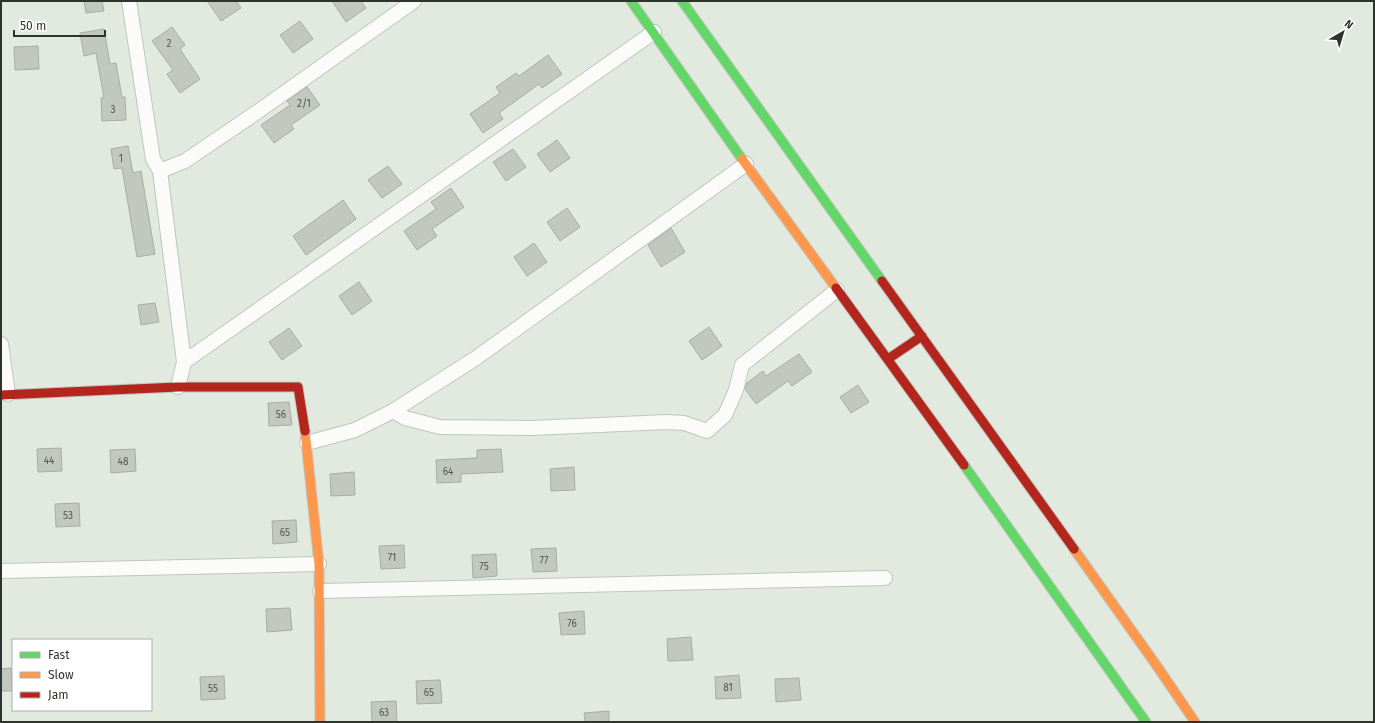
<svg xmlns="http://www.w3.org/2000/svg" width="1375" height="723" font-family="'Fira Sans',sans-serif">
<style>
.building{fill:#c2c8c0;stroke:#a7ada5}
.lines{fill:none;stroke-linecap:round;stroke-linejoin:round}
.street-casing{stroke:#bfc6bd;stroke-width:16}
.fast-casing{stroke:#bfc6bd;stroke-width:11}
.slow-casing{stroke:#bfc6bd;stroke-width:11}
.jam-casing{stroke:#bfc6bd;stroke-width:11}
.street{stroke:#fbfcfa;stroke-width:14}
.fast{stroke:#63d668;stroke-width:9}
.slow{stroke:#ff974d;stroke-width:9}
.jam{stroke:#b3261e;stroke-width:9}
.labels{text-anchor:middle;stroke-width:4;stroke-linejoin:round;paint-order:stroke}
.number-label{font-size:10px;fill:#535951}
</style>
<rect width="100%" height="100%" fill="#e2eae0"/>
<path class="building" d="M84,1H102L104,11L86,13Z
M207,1H236L241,8L221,21Z
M332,1H361L366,8L346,22Z
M300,21L313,39L293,53L280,35Z
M172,27L185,45L180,49L200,79L180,93L167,74L173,70L152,41Z
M104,29L110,64L116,63L122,97H125L126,120L102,121L101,98H104L96,53L84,56L80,33Z
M38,46L39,69L15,70L14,47Z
M548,55L562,74L542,88L539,84L499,113L503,119L483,133L470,114L500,93L496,87L516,73L519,76Z
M307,87L320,105L291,125L294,129L274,143L261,125L290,105L287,101Z
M557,140L570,158L550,172L537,154Z
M128,146L133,173L141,171L155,254L137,257L122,168L114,169L111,149Z
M513,149L526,167L506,181L493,162Z
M388,166L402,184L382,198L368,180Z
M451,188L464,207L432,229L437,236L417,250L404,231L436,209L431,202Z
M343,200L356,219L306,255L293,236Z
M567,208L580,227L560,241L547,222Z
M671,228L685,252L661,267L648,245Z
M534,243L547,262L527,276L514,257Z
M359,282L372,301L352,315L339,296Z
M155,303L159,322L141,325L138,305Z
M709,327L722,346L702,360L689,341Z
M289,328L302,346L282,360L269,342Z
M799,354L812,372L792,386L788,381L756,404L745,389L747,383L763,371L766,376Z
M858,385L869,402L851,413L840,397Z
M289,402L292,425L269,426L268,403Z
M61,448L62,471L38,472L37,449Z
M135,449L136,471L111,473L110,450Z
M501,449L503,472L461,474V482L437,483L436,460L477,458V450Z
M574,467L575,490L551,491L550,469Z
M354,472L355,495L331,496L330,474Z
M79,503L80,526L56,527L55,504Z
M296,520L297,542L273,544L272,521Z
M404,545L405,568L381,569L379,546Z
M556,548L557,571L533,572L531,549Z
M496,554L497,576L473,578L472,555Z
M290,608L292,630L267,632L266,609Z
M584,611L585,634L561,635L559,613Z
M691,637L693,660L668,661L667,639Z
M11,668L12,691H1V669Z
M739,675L741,698L716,699L715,677Z
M224,676L225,699L201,700L200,677Z
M799,678L801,700L776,702L775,679Z
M440,680L442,703L417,704L416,681Z
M396,701L397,722H372L371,702Z
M609,711V722H585L584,713Z"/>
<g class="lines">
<g class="street-casing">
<path id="street" d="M129,1L153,159L160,171L185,161L260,110L414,1
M160,171L184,362L178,387
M1,344L8,394
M184,362L654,32
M393,411L405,418L440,427L532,428L667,422L684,423L707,431L725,415L736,390L742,365L837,290
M307,443L355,430L393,411L476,358L746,164
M1,571L319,564
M320,591L885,578"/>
</g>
<g class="fast-casing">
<path id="fast" d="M631,1L742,159
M682,1L882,281
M964,465L1146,722"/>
</g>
<g class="slow-casing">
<path id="slow" d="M742,159L836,288
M305,431L319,564L320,722
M1074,549L1159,669L1195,722"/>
</g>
<g class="jam-casing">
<path id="jam" d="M882,281L1074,549
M836,288L964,465
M888,359L922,336
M1,395L178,387H298L305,431"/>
</g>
<use href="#street" class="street"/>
<use href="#fast" class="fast"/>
<use href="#slow" class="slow"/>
<use href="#jam" class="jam"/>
</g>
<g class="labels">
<g class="number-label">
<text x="169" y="47">2</text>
<text x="304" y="107">2/1</text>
<text x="113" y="113">3</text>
<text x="121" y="162">1</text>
<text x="281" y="418">56</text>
<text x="49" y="464">44</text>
<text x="123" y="465">48</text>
<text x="448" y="475">64</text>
<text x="68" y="519">53</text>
<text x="285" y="536">65</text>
<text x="392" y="561">71</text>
<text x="544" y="564">77</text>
<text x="484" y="570">75</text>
<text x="572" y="627">76</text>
<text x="728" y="691">81</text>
<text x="213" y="692">55</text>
<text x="429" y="696">65</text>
<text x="384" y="716">63</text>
</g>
</g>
<rect width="1375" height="723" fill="none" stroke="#2e342c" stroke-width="4"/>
<rect x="12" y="639" width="140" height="72" fill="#ffffff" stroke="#abaeab"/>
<rect x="20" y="652" width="20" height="6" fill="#63d668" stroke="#abaeab"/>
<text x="48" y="659" font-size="12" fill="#2e342c">Fast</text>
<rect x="20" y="672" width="20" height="6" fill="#ff974d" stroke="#abaeab"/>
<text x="48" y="679" font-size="12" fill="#2e342c">Slow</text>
<rect x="20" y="692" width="20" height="6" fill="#b3261e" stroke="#abaeab"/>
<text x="48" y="699" font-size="12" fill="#2e342c">Jam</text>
<g transform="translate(1343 32) rotate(38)" stroke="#ffffff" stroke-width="3" paint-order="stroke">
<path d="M0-3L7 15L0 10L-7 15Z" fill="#2e342c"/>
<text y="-6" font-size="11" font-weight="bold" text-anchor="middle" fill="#2e342c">N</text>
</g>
<path d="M14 30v6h91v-6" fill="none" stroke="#2e342c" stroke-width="2"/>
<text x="20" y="30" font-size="12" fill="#2e342c" stroke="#ffffff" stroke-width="3" paint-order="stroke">50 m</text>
</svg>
